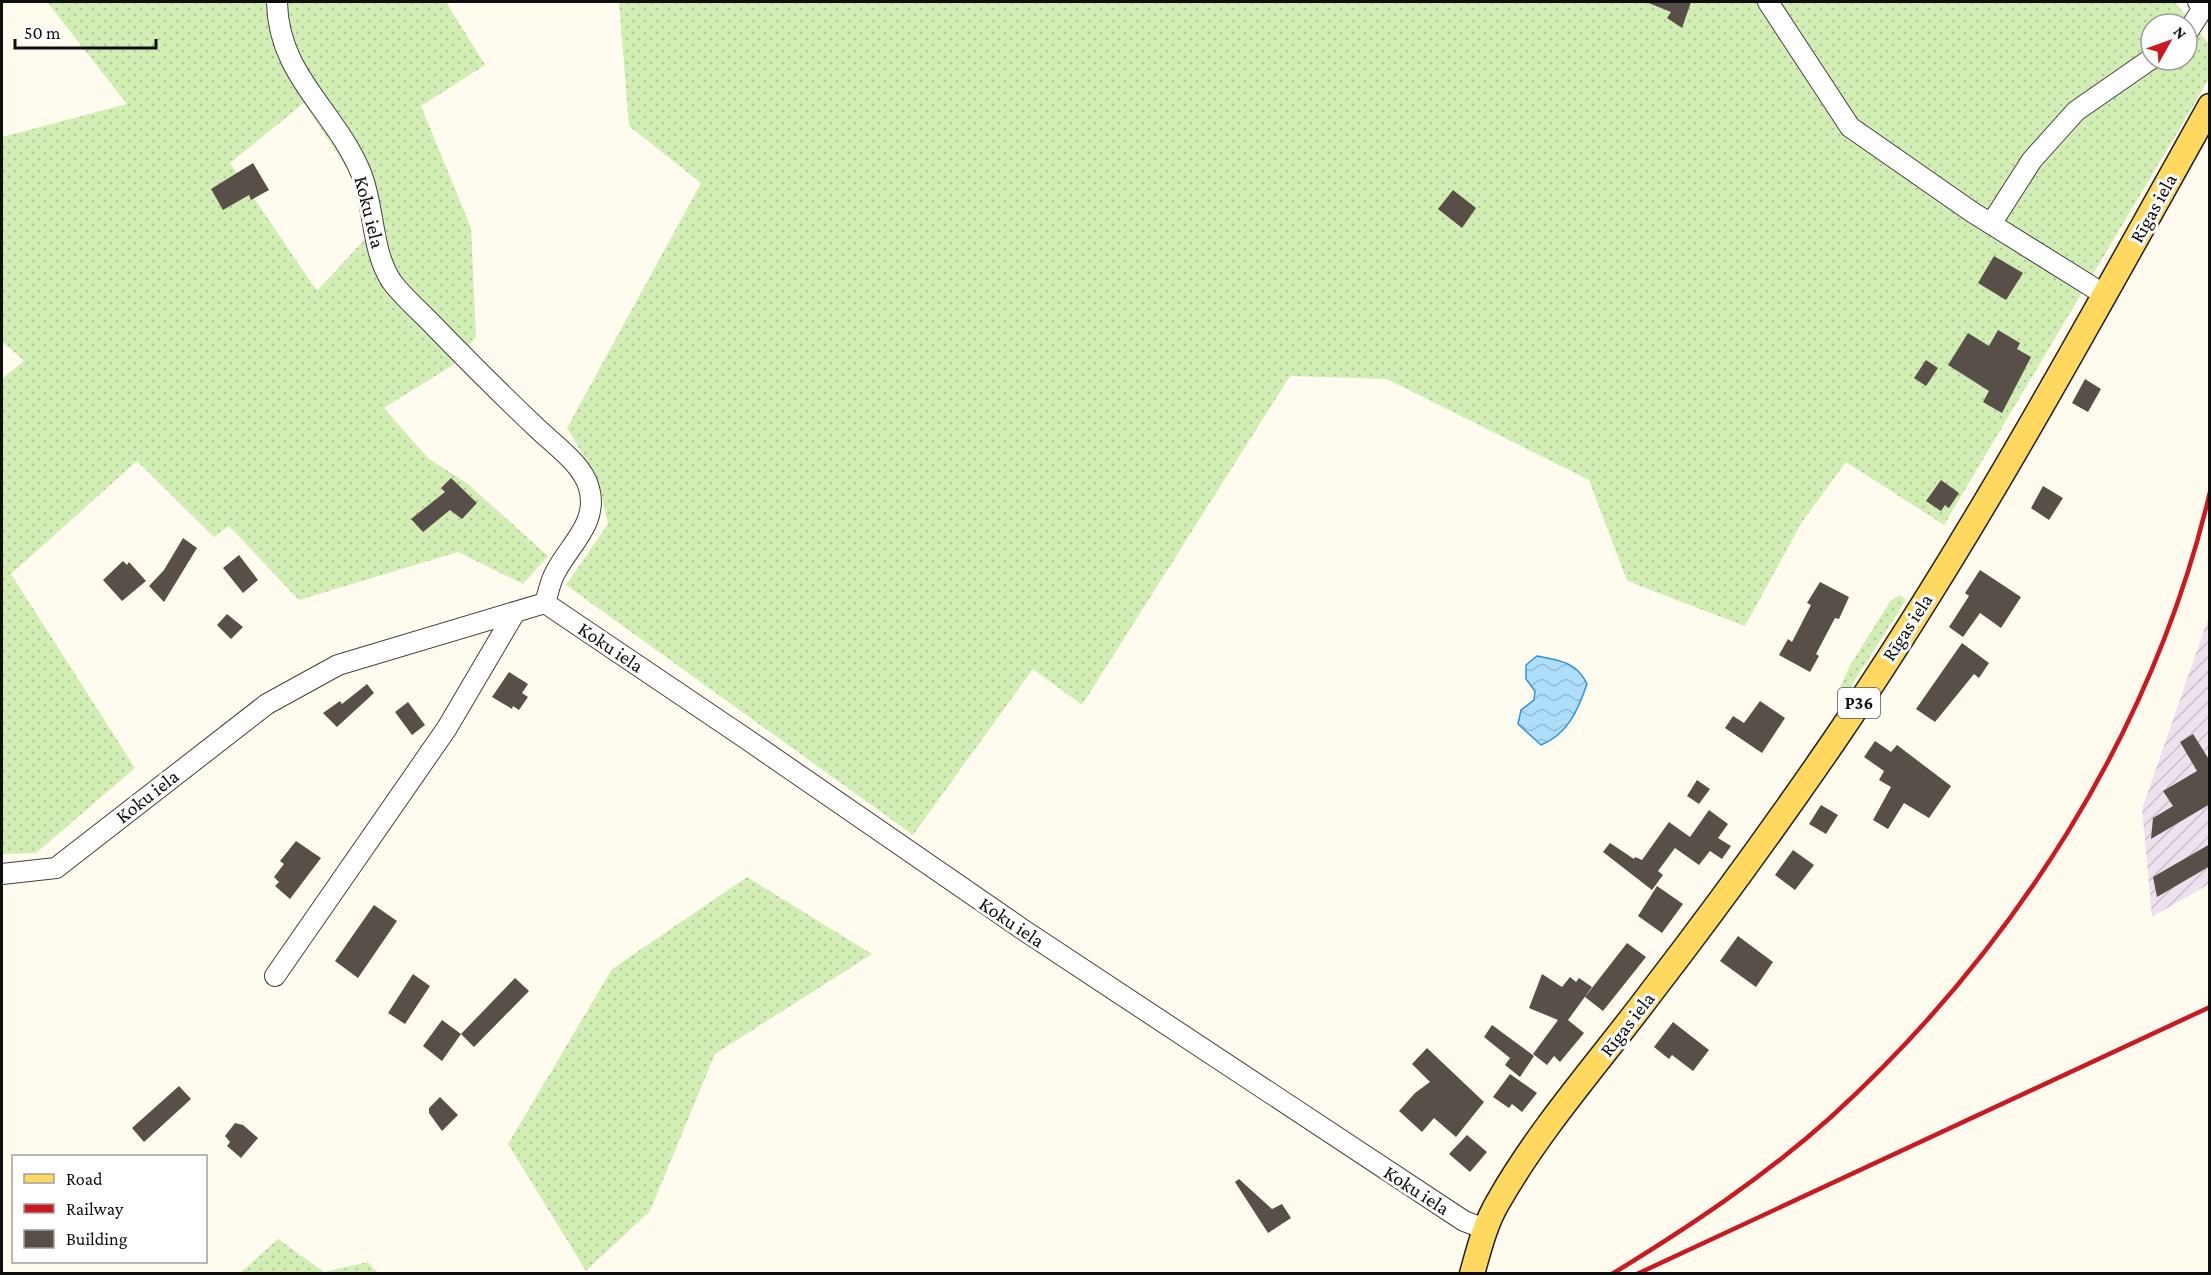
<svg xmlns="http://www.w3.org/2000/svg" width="2211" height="1275" font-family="'Crimson Pro',serif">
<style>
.industrial{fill:url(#industrial-furrows)}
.grass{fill:url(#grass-dots);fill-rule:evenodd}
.water{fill:url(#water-waves);stroke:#2e94da;stroke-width:1.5}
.building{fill:#584f49}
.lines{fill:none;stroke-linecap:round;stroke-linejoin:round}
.minor-casing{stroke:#414141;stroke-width:22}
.major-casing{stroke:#1f1f1f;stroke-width:27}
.minor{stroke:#fff;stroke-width:20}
.major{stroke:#ffd95f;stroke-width:24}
.rail{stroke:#cc1820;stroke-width:4.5}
.labels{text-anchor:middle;stroke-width:6;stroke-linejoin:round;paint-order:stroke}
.shield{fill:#fff;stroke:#565656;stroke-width:1.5}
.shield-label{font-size:18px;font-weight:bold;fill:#0e0e0e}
.street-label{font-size:20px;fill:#0e0e0e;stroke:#fff}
</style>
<defs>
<pattern id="industrial-furrows" width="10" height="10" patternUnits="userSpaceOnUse" patternTransform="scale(1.5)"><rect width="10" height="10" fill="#ece1ed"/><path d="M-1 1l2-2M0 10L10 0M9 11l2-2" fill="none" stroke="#c9c0ca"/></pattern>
<pattern id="grass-dots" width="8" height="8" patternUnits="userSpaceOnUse" patternTransform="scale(1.5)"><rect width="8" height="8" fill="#d2eeb4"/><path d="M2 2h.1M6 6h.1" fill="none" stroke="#b3cb9a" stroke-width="1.8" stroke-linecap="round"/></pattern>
<pattern id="water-waves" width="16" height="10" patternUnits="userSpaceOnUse" patternTransform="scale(1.5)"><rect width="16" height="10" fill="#aedefc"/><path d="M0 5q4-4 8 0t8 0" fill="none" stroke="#94bdd7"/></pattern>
</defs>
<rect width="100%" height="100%" fill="#fffcef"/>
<path class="industrial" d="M2209,616V884L2152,917L2142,809Z"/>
<path class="grass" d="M47,2H446L485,65L421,106L471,228L476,337L453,365L384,408L428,458L468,484L548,556L523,584L458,552L299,600L229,526L214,537L137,461L11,574L135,768L36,853L2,854V379L24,361L2,341V137L127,104ZM304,103L352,176L367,237L317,291L230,163Z
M619,2H2175L2209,44V79L1944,525L1846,462L1802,522L1745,626L1627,581L1589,480L1387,379L1290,376L1082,705L1033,669L913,835L566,585L608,524L597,478L567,428L701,183L629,126ZM2151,24H2187V60H2151Z
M1900,595L1906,600L1843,699L1838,692L1849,667L1891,600Z
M747,877L872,954L715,1054L650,1211L586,1271L508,1144L612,969Z
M278,1239L324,1272L368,1262L378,1273H240Z"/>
<path class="water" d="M1537,656C1559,660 1577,662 1587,684C1578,710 1568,734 1541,745L1518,724L1521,710L1534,700L1535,691L1526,679V665Z"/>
<path class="building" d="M1646,2H1691L1682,28L1667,18L1671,12Z
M253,163L269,190L251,200L249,195L223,210L211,189Z
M1453,190L1476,208L1462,228L1438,209Z
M1994,256L2023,273L2006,300L1978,283Z
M1998,330L2020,343L2017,349L2031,357L2002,413L1983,402L1989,391L1948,365L1968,333L1989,346Z
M1926,360L1938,368L1926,386L1914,378Z
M2085,379L2101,389L2088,412L2072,403Z
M451,478L477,503L462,519L450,510L423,532L411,519L445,492L441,488Z
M1941,480L1959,493L1949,508L1945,505L1941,511L1926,501Z
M2043,486L2063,498L2049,520L2031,508Z
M183,538L197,548L164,602L149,586L164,570Z
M239,555L258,580L243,593L223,568Z
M123,561L127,565L129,562L146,581L122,601L103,580Z
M1980,570L2021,597L2001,628L1980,613L1963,637L1949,627L1969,596L1965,593Z
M1820,582L1849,597L1839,619L1835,618L1816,654L1819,656L1810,672L1779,655L1788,639L1792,642L1811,605L1807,603Z
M227,614L243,627L231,639L217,625Z
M1962,643L1989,663L1979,678L1974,674L1935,722L1916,709Z
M509,672L528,684L522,693L528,697L519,710L513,706L512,709L492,697Z
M367,684L374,693L337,727L323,713L340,701L342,704Z
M1760,701L1785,718L1762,753L1725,728L1733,716L1744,723Z
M408,702L425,725L412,735L395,712Z
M2193,734L2210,761V804L2151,839L2153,818L2173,806L2163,791L2197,771L2180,742Z
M1875,741L1891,752L1897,745L1951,786L1929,818L1904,803L1888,829L1873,820L1891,787L1879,780L1884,771L1864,757Z
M1697,780L1710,789L1699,804L1687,796Z
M1821,805L1838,815L1826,834L1809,824Z
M1709,810L1728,824L1718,838L1731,846L1722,859L1710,851L1699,865L1675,848L1658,871L1663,875L1652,890L1603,852L1610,843L1634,859L1635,857L1642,860L1669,822L1690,837Z
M296,841L321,858L290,899L275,886L279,882L274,877L284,864L280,861Z
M2210,844V866L2157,897L2153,877Z
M1793,850L1814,865L1795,890L1775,875Z
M1657,886L1683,904L1662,933L1638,916Z
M374,905L397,921L358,978L335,961Z
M1738,936L1773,962L1756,987L1720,961Z
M1627,943L1646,957L1603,1011L1585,997Z
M413,974L430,986L405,1024L388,1013Z
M1542,974L1562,987L1570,977L1576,982L1579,978L1592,987L1568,1020L1584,1033L1560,1062L1554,1056L1547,1065L1533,1054L1558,1020L1529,1008Z
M515,978L529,991L474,1047L461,1034Z
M442,1020L461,1034L442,1061L423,1046Z
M1673,1022L1709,1050L1693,1071L1672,1055L1669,1059L1654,1047Z
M1492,1025L1534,1056L1520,1077L1505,1065L1510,1058L1484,1037Z
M1427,1048L1484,1102L1456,1137L1434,1118L1422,1132L1399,1111L1415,1093L1430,1082L1412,1064Z
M1510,1074L1537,1093L1522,1112L1512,1104L1509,1108L1493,1097Z
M179,1086L191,1099L144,1142L132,1128Z
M440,1097L458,1115L442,1131L429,1113V1108Z
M235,1123L243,1125L258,1138L241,1158L227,1146L230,1142L225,1136Z
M1467,1135L1487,1152L1470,1172L1449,1154Z
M1239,1179L1272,1209L1282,1204L1291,1218L1268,1233L1235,1182Z"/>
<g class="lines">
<g class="minor-casing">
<path id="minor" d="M277,2C278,75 335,110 361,173C375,208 371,251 392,282C404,298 422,313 436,328C470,363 504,397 539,430C556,446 583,465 589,488C599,523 569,545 555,573C550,582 548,594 545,603
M1768,2L1850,127L1972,212L2105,295
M2187,33L2203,8L2198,2
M1991,224L2032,160L2076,111L2151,59
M545,603L745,738L1025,931L1464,1221L1485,1229
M2,874L56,868L267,704L338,665L545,603
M275,976L447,728L514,614"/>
</g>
<g class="major-casing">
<path id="major" d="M1472,1274C1479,1249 1485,1224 1498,1202C1540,1128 1599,1062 1650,994C1714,911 1775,827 1834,741C1972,539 2091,319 2210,106"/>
</g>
<use href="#minor" class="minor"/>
<use href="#major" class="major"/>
<path class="rail" d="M1612,1274C1689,1227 1764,1177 1831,1117C2013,951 2153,733 2210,492
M1637,1274L2210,1007"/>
</g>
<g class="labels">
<rect class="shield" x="1838" y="688" width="42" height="30" rx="4.5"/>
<g class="shield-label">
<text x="1859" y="709">P36</text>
</g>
<g class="street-label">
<text transform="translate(2153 208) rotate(-61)" y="7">Rīgas iela</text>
<text transform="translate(370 212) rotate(76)" y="7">Koku iela</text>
<text transform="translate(1907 627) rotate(-57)" y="7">Rīgas iela</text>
<text transform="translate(611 647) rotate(34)" y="7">Koku iela</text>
<text transform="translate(147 796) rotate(-38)" y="7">Koku iela</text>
<text transform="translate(1012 922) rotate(34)" y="7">Koku iela</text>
<text transform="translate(1627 1024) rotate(-52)" y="7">Rīgas iela</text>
<text transform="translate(1417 1190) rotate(33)" y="7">Koku iela</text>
</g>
</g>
<rect width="2211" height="1275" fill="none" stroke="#0e0e0e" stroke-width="6"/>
<rect x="12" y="1155" width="195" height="108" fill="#ffffff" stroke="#9f9f9f" stroke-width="1.5"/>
<rect x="24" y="1174" width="30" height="9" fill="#ffd95f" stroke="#9f9f9f" stroke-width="1.5"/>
<text x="66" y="1185" font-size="18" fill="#0e0e0e">Road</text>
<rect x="24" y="1204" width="30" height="9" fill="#cc1820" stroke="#9f9f9f" stroke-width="1.5"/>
<text x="66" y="1215" font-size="18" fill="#0e0e0e">Railway</text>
<rect x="24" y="1230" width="30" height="18" fill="#584f49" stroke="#9f9f9f" stroke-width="1.5"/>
<text x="66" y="1245" font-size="18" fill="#0e0e0e">Building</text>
<g transform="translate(2169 42) rotate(50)"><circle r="28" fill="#ffffff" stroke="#9f9f9f" stroke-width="1.5"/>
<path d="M0-4.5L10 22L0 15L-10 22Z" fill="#cc1820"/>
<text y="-9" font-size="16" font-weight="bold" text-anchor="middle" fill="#0e0e0e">N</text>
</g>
<path d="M15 39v9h141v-9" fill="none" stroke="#0e0e0e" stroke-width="3"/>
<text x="24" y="39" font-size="18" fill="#0e0e0e" stroke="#ffffff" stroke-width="4.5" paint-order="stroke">50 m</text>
</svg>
